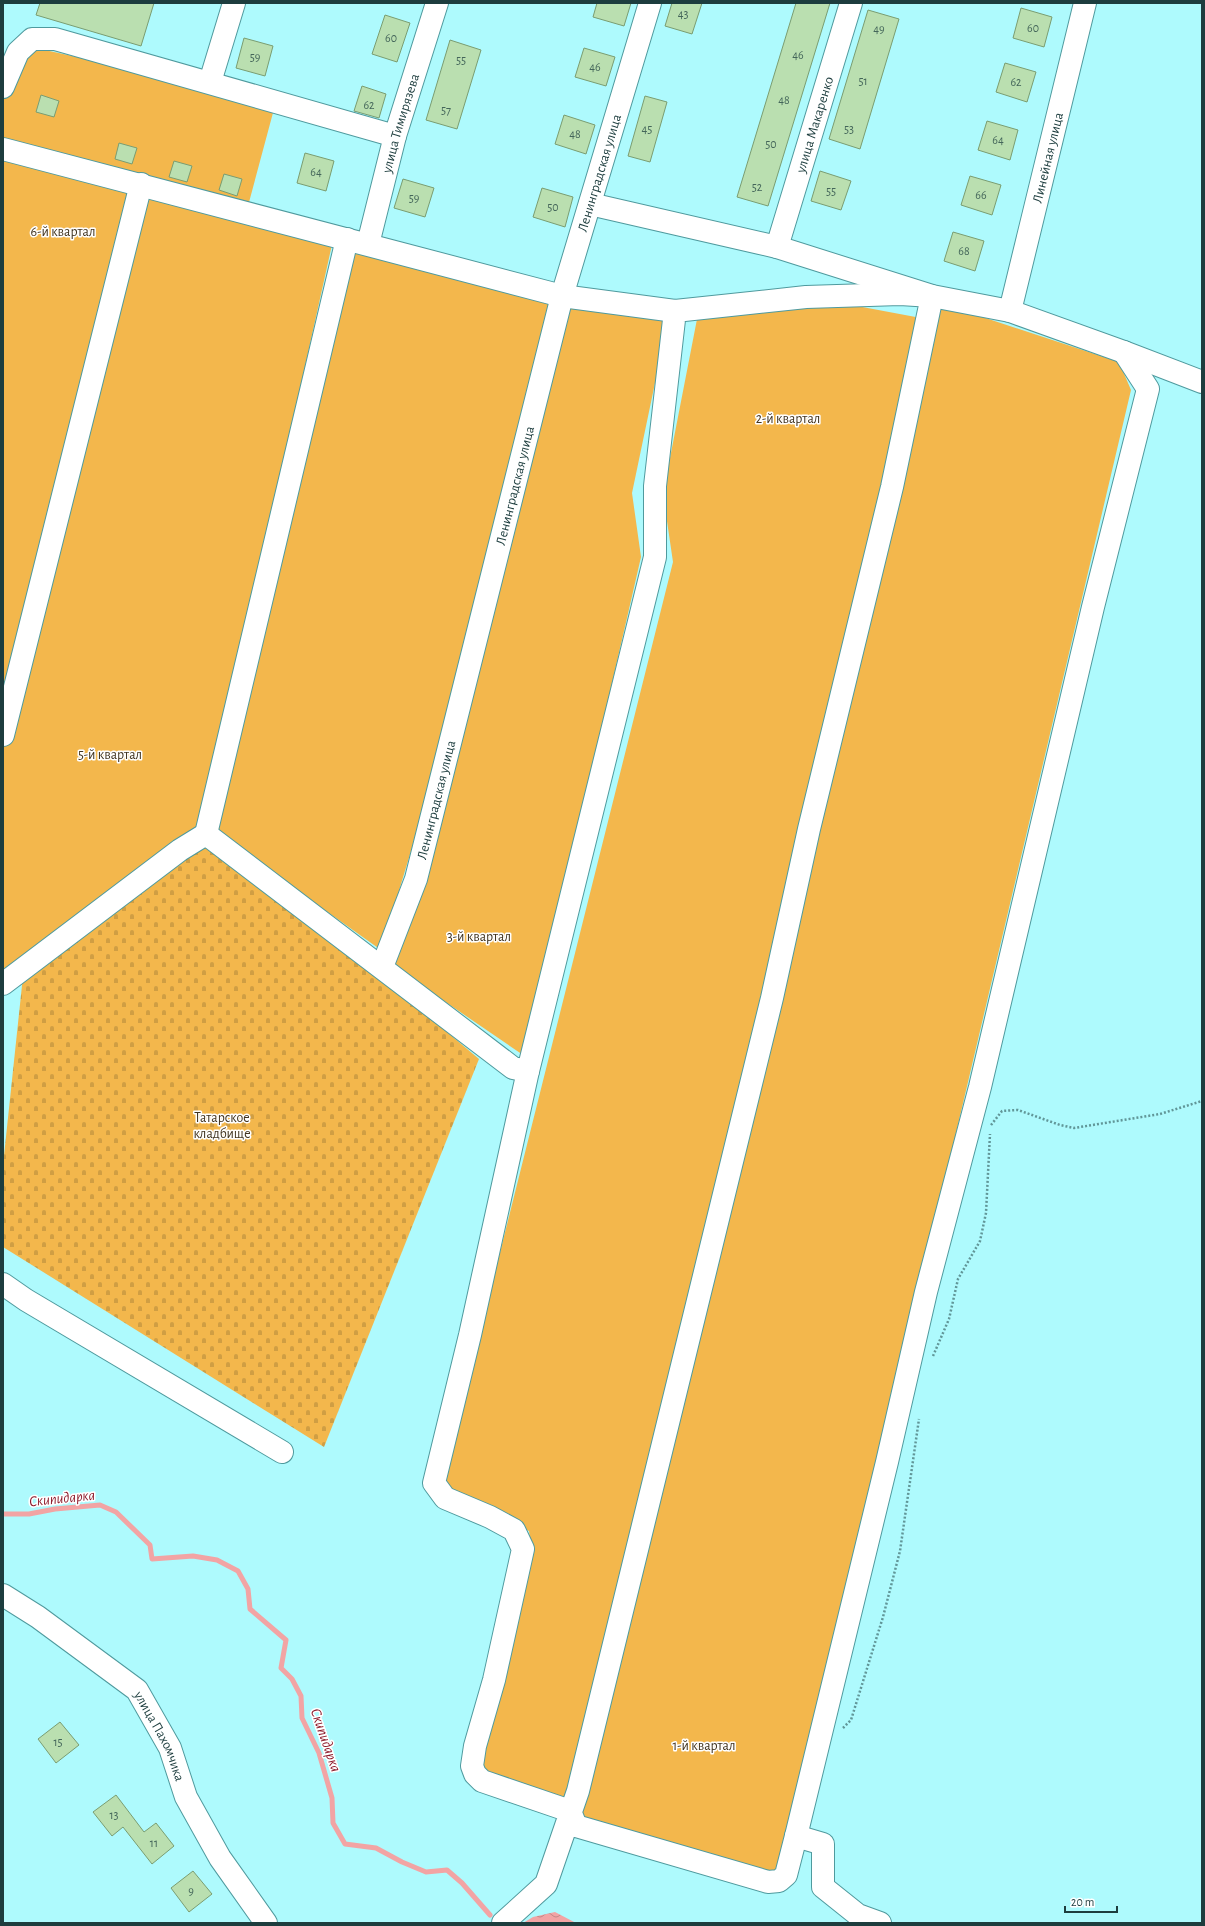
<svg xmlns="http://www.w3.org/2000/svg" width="1205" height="1926" font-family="'Alegreya Sans',sans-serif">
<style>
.green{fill:#f3b74c}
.cemetery{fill:url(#cemetery-stones)}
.water{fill:url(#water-waves)}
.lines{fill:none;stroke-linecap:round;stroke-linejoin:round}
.stream{stroke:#f2a4a4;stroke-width:5}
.building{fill:#badfb0;stroke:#7a9d71}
.minor-casing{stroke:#4f9a9e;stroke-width:24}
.path{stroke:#619698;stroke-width:2.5;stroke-dasharray:2 2;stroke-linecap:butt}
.minor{stroke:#fff;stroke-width:22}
.labels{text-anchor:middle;stroke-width:3;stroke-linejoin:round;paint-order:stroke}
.number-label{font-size:12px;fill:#44665a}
.street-label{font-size:14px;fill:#1d3d3e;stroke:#fff}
.park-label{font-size:14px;fill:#423521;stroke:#fff}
.water-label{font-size:15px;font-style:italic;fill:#8d1b2b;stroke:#fff}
</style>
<defs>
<pattern id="cemetery-stones" width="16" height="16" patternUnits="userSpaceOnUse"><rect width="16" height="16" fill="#f3b74c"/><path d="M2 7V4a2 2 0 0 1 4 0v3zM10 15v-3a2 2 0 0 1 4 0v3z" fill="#d09e43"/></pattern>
<pattern id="water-waves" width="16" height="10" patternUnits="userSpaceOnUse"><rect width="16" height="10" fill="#f2a4a4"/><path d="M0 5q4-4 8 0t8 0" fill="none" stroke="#c38787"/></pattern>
</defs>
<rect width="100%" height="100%" fill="#aefafd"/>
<path class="green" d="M31,47L173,78L274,109L248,206L3,143V101Z
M3,155L134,189L3,700Z
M143,194L333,240L205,818L176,845L3,977V742Z
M351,247L556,301L411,851L381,950L212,830Z
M825,300L921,318L719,1194L565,1802L480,1770L531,1546L529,1531L441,1488L673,562L663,494L698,314Z
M937,302L1119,362L1131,390L780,1880L576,1820Z
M568,305L669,316L632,493L641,557L526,1057L390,964Z"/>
<path class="cemetery" d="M205,840L371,968L479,1059L324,1447L3,1247V1165L23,976Z"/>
<path class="water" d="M555,1912L576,1923H523L533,1917Z"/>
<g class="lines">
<path class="stream" d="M3,1514H29L55,1509L100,1505L116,1512L150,1545L152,1559L193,1556L217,1560L238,1571L248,1589L250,1609L286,1640L281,1668L292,1679L301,1696L302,1718L319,1753L332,1798L333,1823L345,1844L376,1848L402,1862L426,1872L447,1870L462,1883L490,1915"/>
</g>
<path class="building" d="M40,3H154L141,46L36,15Z
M597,3H631L624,26L593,17Z
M672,3H702L692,34L665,26Z
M796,3H830L768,206L737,197Z
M1021,8L1052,17L1044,47L1013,38Z
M868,10L899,19L860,149L829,139Z
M385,15L410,23L397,62L372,54Z
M244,38L273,46L265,76L236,68Z
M450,40L481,50L457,129L426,120Z
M584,48L615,57L606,86L575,77Z
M1005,63L1036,72L1027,102L996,92Z
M362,86L386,94L379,118L354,111Z
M41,95L59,101L54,117L36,112Z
M645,96L667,102L650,162L628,156Z
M564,115L595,125L586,154L555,144Z
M987,121L1018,130L1010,160L978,150Z
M119,143L137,148L132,164L115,159Z
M305,153L334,161L326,191L297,183Z
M174,161L192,166L187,182L169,177Z
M820,171L851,181L841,210L811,201Z
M224,174L242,179L237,196L219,190Z
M970,176L1001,185L992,215L961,205Z
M403,179L434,188L425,217L394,208Z
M542,188L573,197L565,227L533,217Z
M953,232L984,241L975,271L944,261Z
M60,1722L79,1745L56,1763L38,1739Z
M116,1795L144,1832L156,1823L174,1846L152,1864L123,1827L112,1836L93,1812Z
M193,1871L212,1894L189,1912L171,1888Z"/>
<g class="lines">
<g class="minor-casing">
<g id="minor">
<path d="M210,82L234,3"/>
<path d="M3,87L18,52L32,39H55L395,136"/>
<path d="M3,149L562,296L675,311"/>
<path d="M590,204L777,247L932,296L1010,311L1124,352L1202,382"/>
<path id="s1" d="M368,244L395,136L437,3"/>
<path id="s2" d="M777,247L851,3"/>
<path id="s3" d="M1010,311L1085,3"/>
<path d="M3,735L141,184"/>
<path d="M206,834L347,239"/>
<path id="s4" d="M382,967L416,879L562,296L650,3"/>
<path d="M3,984L180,850L206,834L513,1068L528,1071"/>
<path d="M3,1284L26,1300L282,1452"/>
<path id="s5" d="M3,1595L38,1617L137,1690L170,1748L186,1797L220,1858L266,1923"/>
<path d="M503,1923L546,1884L578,1791L772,998L809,829L892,487L932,296L900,294L806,297L675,311L655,486V557L528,1071L470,1335L434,1483L445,1498L490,1517L514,1530L523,1549L494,1680L475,1746L472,1766L475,1774L482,1781L570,1811L576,1826L768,1882L779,1881L786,1875L796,1836"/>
<path d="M880,1923L858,1915L823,1887V1844L796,1836L887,1462L926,1292L980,1087L1093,607L1148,389L1124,352"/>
</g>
</g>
<path class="path" d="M991,1125L1002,1111L1018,1110L1060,1125L1074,1128L1160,1114L1202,1101
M933,1356L949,1319L958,1279L980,1241L986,1213L990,1134
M843,1728L851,1720L883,1617L900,1551L919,1419"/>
<use href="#minor" class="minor"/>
</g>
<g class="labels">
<g class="number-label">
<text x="683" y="18">43</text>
<text x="1033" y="32">60</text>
<text x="879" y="33">49</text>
<text x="391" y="42">60</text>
<text x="798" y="59">46</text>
<text x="255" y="61">59</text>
<text x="461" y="64">55</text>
<text x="595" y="71">46</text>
<text x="863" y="85">51</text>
<text x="1016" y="86">62</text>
<text x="784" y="104">48</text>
<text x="369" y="109">62</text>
<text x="446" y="114">57</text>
<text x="647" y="133">45</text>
<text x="849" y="133">53</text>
<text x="575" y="138">48</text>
<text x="998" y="144">64</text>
<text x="771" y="148">50</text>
<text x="316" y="176">64</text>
<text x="757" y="191">52</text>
<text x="831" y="195">55</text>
<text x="981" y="199">66</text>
<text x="414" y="202">59</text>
<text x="553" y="211">50</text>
<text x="964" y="255">68</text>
<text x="58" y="1746">15</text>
<text x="114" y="1819">13</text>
<text x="154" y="1847">11</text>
<text x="191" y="1895">9</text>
</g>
<g class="street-label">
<text dy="5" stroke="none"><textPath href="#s1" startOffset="125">улица Тимирязева</textPath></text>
<text dy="5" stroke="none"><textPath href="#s2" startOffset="128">улица Макаренко</textPath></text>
<text dy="5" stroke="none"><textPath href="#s3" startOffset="158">Линейная улица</textPath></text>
<text dy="5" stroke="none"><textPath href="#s4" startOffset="824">Ленинградская улица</textPath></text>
<text dy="5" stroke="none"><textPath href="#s4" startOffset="500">Ленинградская улица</textPath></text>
<text dy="5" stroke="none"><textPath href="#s4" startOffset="176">Ленинградская улица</textPath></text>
<text dy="5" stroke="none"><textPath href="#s5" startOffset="216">улица Пахомчика</textPath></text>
</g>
<g class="park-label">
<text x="63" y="236">6-й квартал</text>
<text x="788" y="423">2-й квартал</text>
<text x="110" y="759">5-й квартал</text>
<text x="479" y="941">3-й квартал</text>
<text x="222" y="1122">Татарское<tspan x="222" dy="16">кладбище</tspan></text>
<text x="704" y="1750">1-й квартал</text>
</g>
<g class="water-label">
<text transform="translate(62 1498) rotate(-6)" y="5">Скипидарка</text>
<text transform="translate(326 1740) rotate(71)" y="5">Скипидарка</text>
</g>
</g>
<rect width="1205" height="1926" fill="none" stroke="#1d3d3e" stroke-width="8"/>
<path d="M1065 1906v6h52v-6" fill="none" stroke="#1d3d3e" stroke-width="2"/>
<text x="1071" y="1906" font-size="12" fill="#1d3d3e" stroke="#ffffff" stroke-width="3" paint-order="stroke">20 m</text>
</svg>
